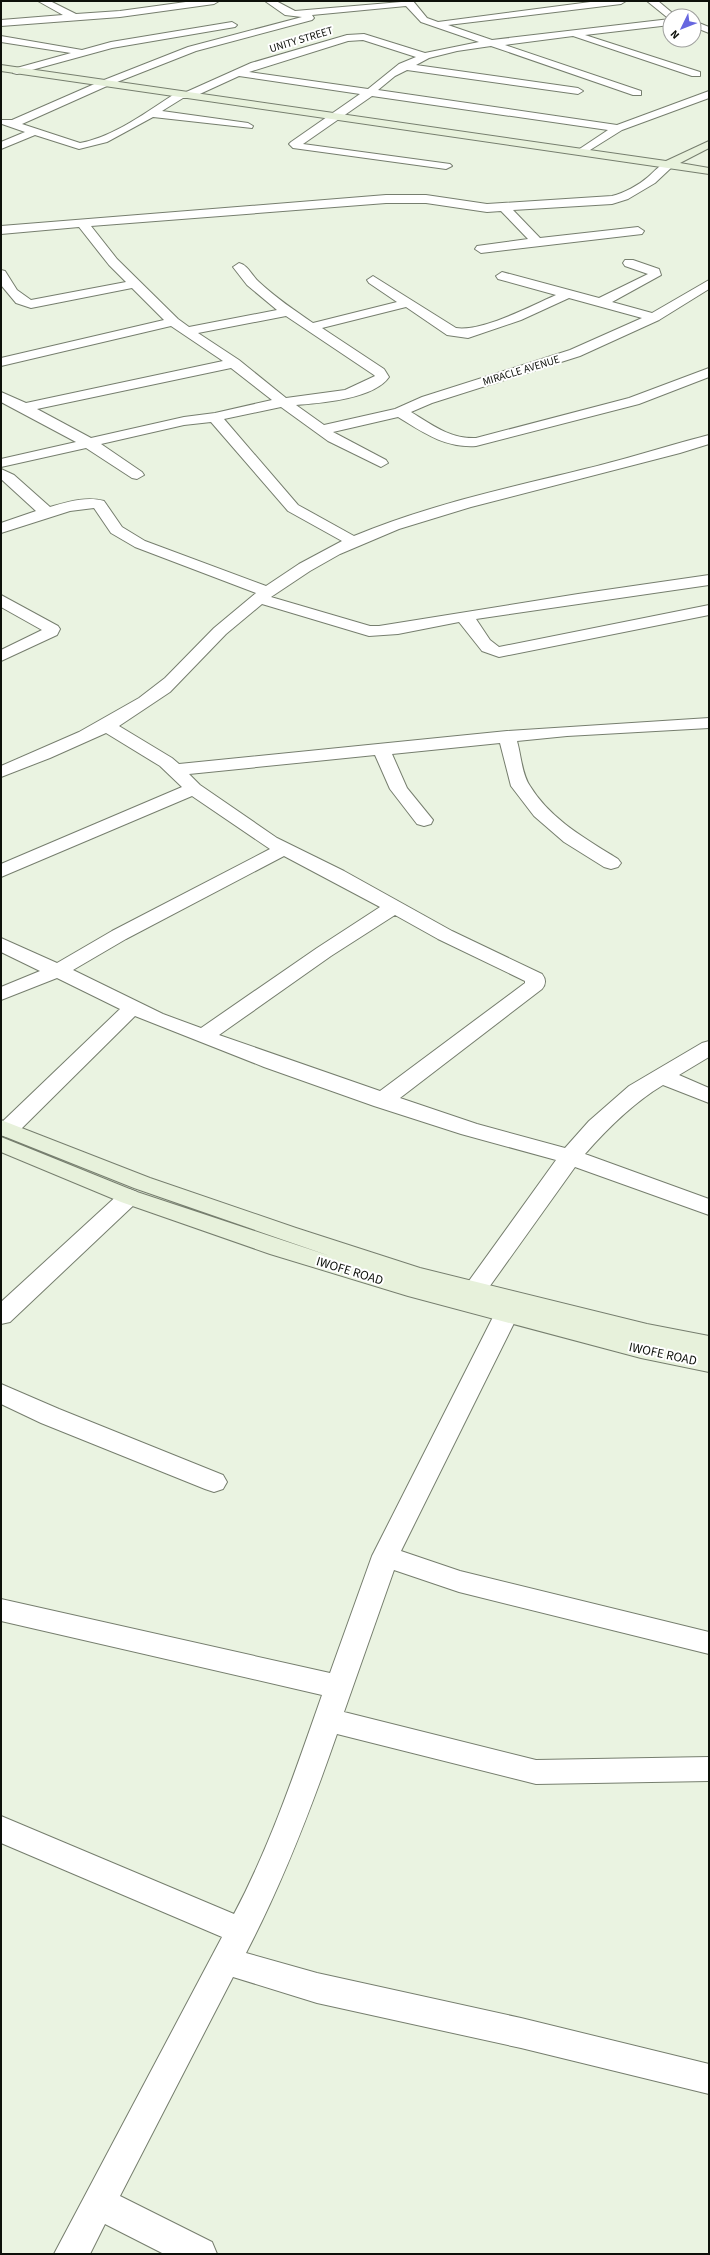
<svg xmlns="http://www.w3.org/2000/svg" width="710" height="2255" font-family="'Source Sans 3',sans-serif">
<style>
.lines{fill:none;stroke-linecap:round;stroke-linejoin:round}
.street-casing{stroke:#767e6e;stroke-width:2}
.secondary-casing{stroke:#767e6e;stroke-width:2}
.street{fill:#fff;fill-rule:evenodd}
.secondary{fill:#e7f1db;fill-rule:evenodd}
.labels{text-anchor:middle;stroke-width:4;stroke-linejoin:round;paint-order:stroke}
.far-street-label{font-size:11px;fill:#0d100a;stroke:#fff}
.street-label{font-size:13px;fill:#0d100a;stroke:#fff}
</style>
<rect width="100%" height="100%" fill="#eaf3e1"/>
<g class="lines">
<g class="street-casing">
<path id="street" d="M38,1H50L76,14L120,11L193,1H219L214,4L120,17L1,26V20L63,15Z
M265,1H276L295,11L413,1L427,18L438,22L598,1H626L621,4L448,25L492,40L670,19V25L585,35L700,72V76H692L573,36L505,45L641,91V95H633L491,46L457,51L429,58L416,65L578,88L583,91L578,94L407,70L395,76L378,90L617,125L709,91V98L622,130L582,155L576,152L578,150L608,130L372,96L303,144L450,164L452,166L446,169L293,148L289,144L291,142L360,94L239,76L191,98H183L162,111L248,123L253,126L252,128L153,117L107,142L79,149L35,135L1,149V142L25,132L2,124V120H12L99,82L188,47L302,17L285,15ZM406,6L421,22L479,42L425,53L364,34L347,35L251,63L184,93H176C148,111 114,137 80,143L22,124L107,86L196,51L312,20L314,18L312,15ZM363,40L416,57L399,64L368,89L249,72L348,41Z
M647,1H658L676,16L668,18Z
M694,21L709,27V33L694,27Z
M232,22L237,25L235,27L112,48L17,74L13,73V69L71,53L1,42V36L82,50L111,42Z
M668,162L672,163L674,165L672,167L655,183L628,199L612,204L513,210L540,238L638,227L644,231L642,234L481,253L475,249L477,246L528,239L501,211L487,212L426,203H386L91,226L117,259L178,319L189,327L277,310L247,285L233,267L239,263C248,265 252,276 259,282C276,298 294,310 313,323L397,302L369,283L367,280L373,276L456,328C482,332 531,306 556,295L498,279L496,276L502,272L599,298L648,274L625,266L623,263L625,260H633L659,269L661,275L612,302L652,313L709,280V289L659,320L580,356L432,403L411,412C432,425 450,439 476,438L629,398L709,368V377L639,404L476,446C445,448 424,433 398,417L333,432L386,460L388,463L381,467L328,441L281,407L224,419L298,505L354,536C433,503 518,486 601,465C637,456 673,444 709,435V444L680,453L471,507L399,529L340,554L310,571L271,597L370,626H379L578,594L709,575V585L476,619L490,640L499,647L709,605V615L499,657L482,651L459,622L398,634L369,636L262,604L226,634L170,692L119,726L172,758L179,764L507,731L709,718V728L567,736L517,741C521,755 522,775 530,786C550,819 586,839 618,859L621,863L618,867L611,869L604,867L564,842L534,816L511,786L500,743L392,754L407,788L433,820L431,824L424,826L417,824L390,789L375,755L189,774L200,785L277,838L344,871L452,931L542,974C546,979 546,984 542,989L400,1098L477,1124L565,1148L589,1121L629,1086L702,1043L709,1041V1057L679,1075L709,1088V1103L663,1085C633,1103 608,1128 585,1154L709,1199V1215L575,1167L482,1297L474,1299L466,1297L462,1291L466,1285L556,1160L461,1134L374,1106L264,1067L135,1016L15,1135L7,1137L1,1135V1123L120,1009L57,978L1,1000V987L40,971L1,952V938L57,963L112,931L270,849L192,796L1,877V864L182,787L160,766L106,733L50,758L1,777V766L79,732L139,698L165,678L214,628L256,593L135,547L111,533L94,508L70,511L1,533V523L36,511L1,479V469L14,475L50,507C68,502 86,496 104,501L122,527L145,541L266,586L299,564L342,541L288,511L211,422L184,425L101,444L142,472L144,475L137,479L132,478L86,448L1,467V459L76,442L1,402V392L26,403L223,361L171,326L1,366V358L164,320L132,288L31,308L16,303L1,285V270L5,271L17,290L31,300L126,282L109,265L79,227L1,234V226L386,195H426L487,204L612,196C624,193 639,185 648,177C654,172 660,164 668,162ZM569,298L642,318L570,350L422,397L395,409L324,425L296,405C321,403 374,399 389,377L384,369L322,328L406,307L447,335L468,338L521,320ZM286,316L374,375L375,376L345,390L286,398L239,360L198,333ZM231,368L272,400L215,413L184,417L91,438L37,409ZM284,856L380,907L317,948L201,1028L163,1014L73,970L126,939ZM395,915L438,939L525,981V983L380,1091L219,1035L331,956Z
M1,595L58,626L60,629L57,635L1,661V650L42,630L1,607Z
M129,1189L137,1192L140,1197L137,1202L10,1322L1,1324V1302L121,1192Z
M506,1307L515,1309L518,1315L401,1551L460,1571L709,1632V1654L459,1592L394,1570L344,1712L536,1760L709,1757V1781L536,1784L337,1734C311,1809 283,1882 246,1953L317,1973L521,2018L709,2064V2094L521,2048L317,2003L233,1977L120,2196L212,2242L217,2254H164L105,2224L90,2254H54L222,1937L1,1843V1816L234,1914C271,1844 296,1769 322,1695L1,1621V1599L330,1673L372,1556L494,1315L497,1309Z
M1,1384L59,1409L223,1475L227,1482L223,1489L214,1492L205,1489L41,1423L1,1404Z"/>
</g>
<g class="secondary-casing">
<path id="secondary" d="M1,65L666,161L709,141V148L680,163L709,168V174L1,71Z
M1,1120L150,1178L296,1228L420,1268L647,1324L709,1336V1354L661,1344L709,1354V1372L641,1358L408,1296L270,1254L121,1202L1,1152V1137L137,1192L330,1256L134,1188L1,1135Z"/>
</g>
<use href="#street" class="street"/>
<use href="#secondary" class="secondary"/>
</g>
<g class="labels">
<g class="far-street-label">
<text transform="translate(301 39) rotate(-17)" y="4">UNITY STREET</text>
<text transform="translate(521 370) rotate(-17)" y="4">MIRACLE AVENUE</text>
</g>
<g class="street-label">
<text transform="translate(350 1270) rotate(17)" y="5">IWOFE ROAD</text>
<text transform="translate(663 1353) rotate(12)" y="5">IWOFE ROAD</text>
</g>
</g>
<rect width="710" height="2255" fill="none" stroke="#0d100a" stroke-width="4"/>
<g transform="translate(682 28) rotate(227)"><circle r="19" fill="#ffffff" stroke="#9e9f9d"/>
<path d="M0-3L7 15L0 10L-7 15Z" fill="#6767e0"/>
<text y="-6" font-size="11" font-weight="bold" text-anchor="middle" fill="#0d100a">N</text>
</g>
</svg>
